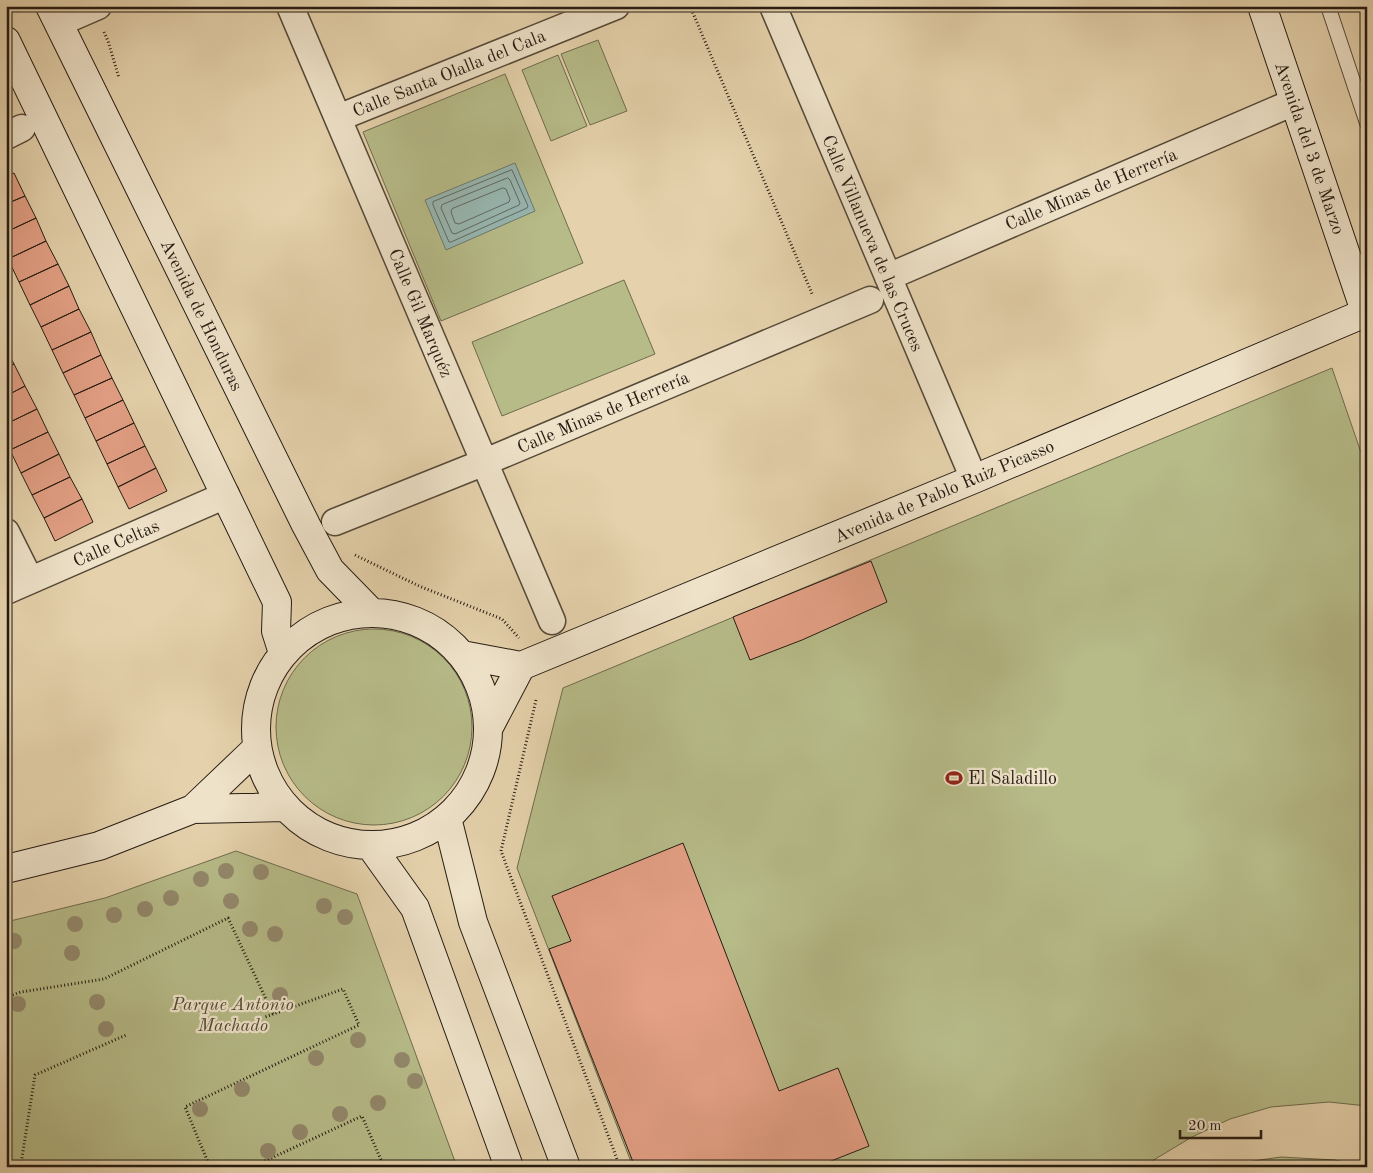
<svg xmlns="http://www.w3.org/2000/svg" width="1373" height="1173" font-family="'Old Standard TT',serif">
<style>
.green{fill:#b6bb88;stroke:#6e6b4d}
.water{fill:#97b6b1;stroke:#697871}
.lines{fill:none;stroke-linecap:round;stroke-linejoin:round}
.shore{stroke:#5e6862;stroke-width:1}
.building{fill:#e4a085;stroke:#251b12}
.lane-casing{stroke:#554938;stroke-width:16}
.street-casing{stroke:#554938;stroke-width:29}
.secondary-casing{stroke:#251b12;stroke-width:30}
.path{stroke:#251b12;stroke-width:3;stroke-dasharray:1 2.5;stroke-linecap:butt}
.lane{stroke:#eee2c9;stroke-width:14}
.street{stroke:#eee2c9;stroke-width:26}
.secondary{stroke:#eee2c9;stroke-width:28}
.tree{fill:#93886b}
.labels{text-anchor:middle;stroke-width:4.5;stroke-linejoin:round;paint-order:stroke}
.street-label{font-size:18px;fill:#251b12;stroke:#eee2c9}
.poi-label{font-size:18px;fill:#251b12;stroke:#eee2c9;text-anchor:start}
.park-label{font-size:18px;font-style:italic;fill:#504b35;stroke:#eee2c9}
</style>
<rect width="100%" height="100%" fill="#e5d2ac"/>
<filter id="stains"><feTurbulence type="fractalNoise" baseFrequency=".004" numOctaves="4"/><feColorMatrix values="0 0 0 0 .2 0 0 0 0 .09 0 0 0 0 .02 0 0 0 .5 -.17"/></filter>
<radialGradient id="worn" r=".72"><stop offset=".6" stop-color="#630" stop-opacity="0"/><stop offset="1" stop-color="#630" stop-opacity=".3"/></radialGradient>
<path class="green" d="M598,40L627,111L590,125L561,54Z
M558,55L587,126L551,141L522,70Z
M505,74L583,263L441,321L363,132Z
M624,280L655,354L502,416L472,342Z
M1332,368L1367,470V1106L1329,1102L1271,1107L1230,1119L1192,1137L1142,1167H633L517,868L563,688Z
M276 727a98 98 0 1 1 196 0a98 98 0 1 1-196 0Z
M236,851L357,894L457,1167H6V922L105,898Z
M1281,1157L1335,1160L1363,1167H1235L1253,1161Z"/>
<path class="water" d="M515,163L535,211L446,250L425,200Z"/>
<g class="lines">
<path class="shore" d="M512,170L528,206L527,208L451,242H449L433,205V202Z
M508,178L510,180L520,203L519,205L455,234L452,233L441,208L442,205Z
M503,188L506,189L510,199L509,202L459,224L455,223L451,212L452,209Z"/>
</g>
<path class="building" d="M14,173L25,196L6,204V176Z
M25,196L36,218L6,232V204Z
M36,218L46,241L8,259L6,255V232Z
M46,241L58,264L19,282L8,259Z
M58,264L69,286L30,305L19,282Z
M69,286L79,309L41,327L30,305Z
M79,309L91,332L52,350L41,327Z
M91,332L101,355L63,373L52,350Z
M6,349L14,364L6,367Z
M101,355L112,378L74,395L63,373Z
M14,364L25,386L6,396V367Z
M112,378L123,400L85,418L74,395Z
M25,386L37,409L6,424V396Z
M123,400L134,423L96,441L85,418Z
M37,409L48,432L10,450L6,443V424Z
M134,423L145,446L107,464L96,441Z
M48,432L59,454L21,473L10,450Z
M145,446L156,468L118,487L107,464Z
M59,454L70,477L32,495L21,473Z
M156,468L167,491L129,509L118,487Z
M70,477L82,499L44,518L32,495Z
M82,499L93,522L55,541L44,518Z
M871,561L887,602L802,640L750,660L733,617Z
M683,843L779,1091L838,1068L869,1146L816,1167H635L549,949L571,941L552,896Z"/>
<g class="lines">
<g class="lane-casing">
<path id="lane" d="M1328,6L1367,123"/>
</g>
<g class="street-casing">
<path id="street" d="M290,6L552,621
M773,6L974,479
M59,23L98,6
M338,118L616,6
M6,136L22,128
M888,277L1294,102
M335,522L485,462L870,300
M6,532L30,580
M6,591L226,495"/>
</g>
<g class="secondary-casing">
<path id="secondary" d="M50,6L306,525L330,570L371,612
M1262,6L1367,317
M6,41L277,602L276,631L283,653
M256 729a116 116 0 1 1 232 0a116 116 0 1 1-232 0Z
M462,655L521,666L974,479L1365,313
M489,727L521,666
M193,809L257,748
M447,818L473,922L566,1167
M370,845L415,908L509,1167
M6,869L99,846L193,809L285,807"/>
</g>
<path class="path" d="M690,6L813,296
M104,32L108,41L119,78
M355,555L419,586L502,619L519,638
M536,700L501,851L620,1167
M6,997L21,992L104,979L228,918L273,1014
M6,1162L21,1164L35,1075L126,1035
M21,1164L38,1167
M210,1167L185,1107L359,1025L343,989L265,1017
M252,1167L362,1116L384,1167"/>
<use href="#lane" class="lane"/>
<use href="#street" class="street"/>
<use href="#secondary" class="secondary"/>
</g>
<g class="tree">
<circle cx="226" cy="871" r="8"/>
<circle cx="261" cy="872" r="8"/>
<circle cx="201" cy="879" r="8"/>
<circle cx="171" cy="898" r="8"/>
<circle cx="231" cy="901" r="8"/>
<circle cx="324" cy="906" r="8"/>
<circle cx="145" cy="909" r="8"/>
<circle cx="114" cy="915" r="8"/>
<circle cx="345" cy="917" r="8"/>
<circle cx="75" cy="924" r="8"/>
<circle cx="250" cy="929" r="8"/>
<circle cx="275" cy="934" r="8"/>
<circle cx="14" cy="941" r="8"/>
<circle cx="72" cy="953" r="8"/>
<circle cx="280" cy="995" r="8"/>
<circle cx="97" cy="1002" r="8"/>
<circle cx="18" cy="1004" r="8"/>
<circle cx="106" cy="1029" r="8"/>
<circle cx="358" cy="1040" r="8"/>
<circle cx="316" cy="1058" r="8"/>
<circle cx="402" cy="1060" r="8"/>
<circle cx="415" cy="1081" r="8"/>
<circle cx="242" cy="1089" r="8"/>
<circle cx="378" cy="1103" r="8"/>
<circle cx="200" cy="1109" r="8"/>
<circle cx="340" cy="1114" r="8"/>
<circle cx="300" cy="1132" r="8"/>
<circle cx="268" cy="1151" r="8"/>
</g>
<defs>
<g id="stadium-bare" transform="scale(1.35)"><path d="M0-5a6.5 5 0 1 0 0 10a6.5 5 0 1 0 0-10ZM-3.5-1.8h7v3.6h-7Z" fill="#8f2418" stroke="#eee2c9" stroke-width="2.5" paint-order="stroke"/></g>
</defs>
<g fill-rule="evenodd">
<use href="#stadium-bare" x="954" y="778"/>
</g>
<g class="labels">
<g class="street-label">
<text transform="translate(449 73) rotate(-22)" y="6">Calle Santa Olalla del Cala</text>
<text transform="translate(1310 148) rotate(71)" y="6">Avenida del 3 de Marzo</text>
<text transform="translate(1091 189) rotate(-23)" y="6">Calle Minas de Herrería</text>
<text transform="translate(873 243) rotate(67)" y="6">Calle Villanueva de las Cruces</text>
<text transform="translate(421 313) rotate(67)" y="6">Calle Gil Marquéz</text>
<text transform="translate(202 315) rotate(64)" y="6">Avenida de Honduras</text>
<text transform="translate(603 412) rotate(-23)" y="6">Calle Minas de Herrería</text>
<text transform="translate(944 491) rotate(-23)" y="6">Avenida de Pablo Ruiz Picasso</text>
<text transform="translate(116 543) rotate(-24)" y="6">Calle Celtas</text>
</g>
<g class="poi-label">
<text x="968" y="784">El Saladillo</text>
</g>
<g class="park-label">
<text x="233" y="1010">Parque Antonio<tspan x="233" dy="21">Machado</tspan></text>
</g>
</g>
<rect width="1373" height="1173" fill="none" stroke="#e5d2ac" stroke-width="25"/>
<rect x="8" y="8" width="1358" height="1158" fill="none" stroke="#251b12" stroke-width="2.5"/>
<rect x="12" y="12" width="1348" height="1148" fill="none" stroke="#251b12"/>
<path d="M1180 1130v8h81v-8" fill="none" stroke="#251b12" stroke-width="2.5"/>
<text x="1188" y="1130" font-size="15" fill="#251b12" stroke="#eee2c9" stroke-width="4" paint-order="stroke">20 m</text>
<rect width="100%" height="100%" filter="url(#stains)"/>
<rect width="100%" height="100%" fill="url(#worn)"/>
</svg>
